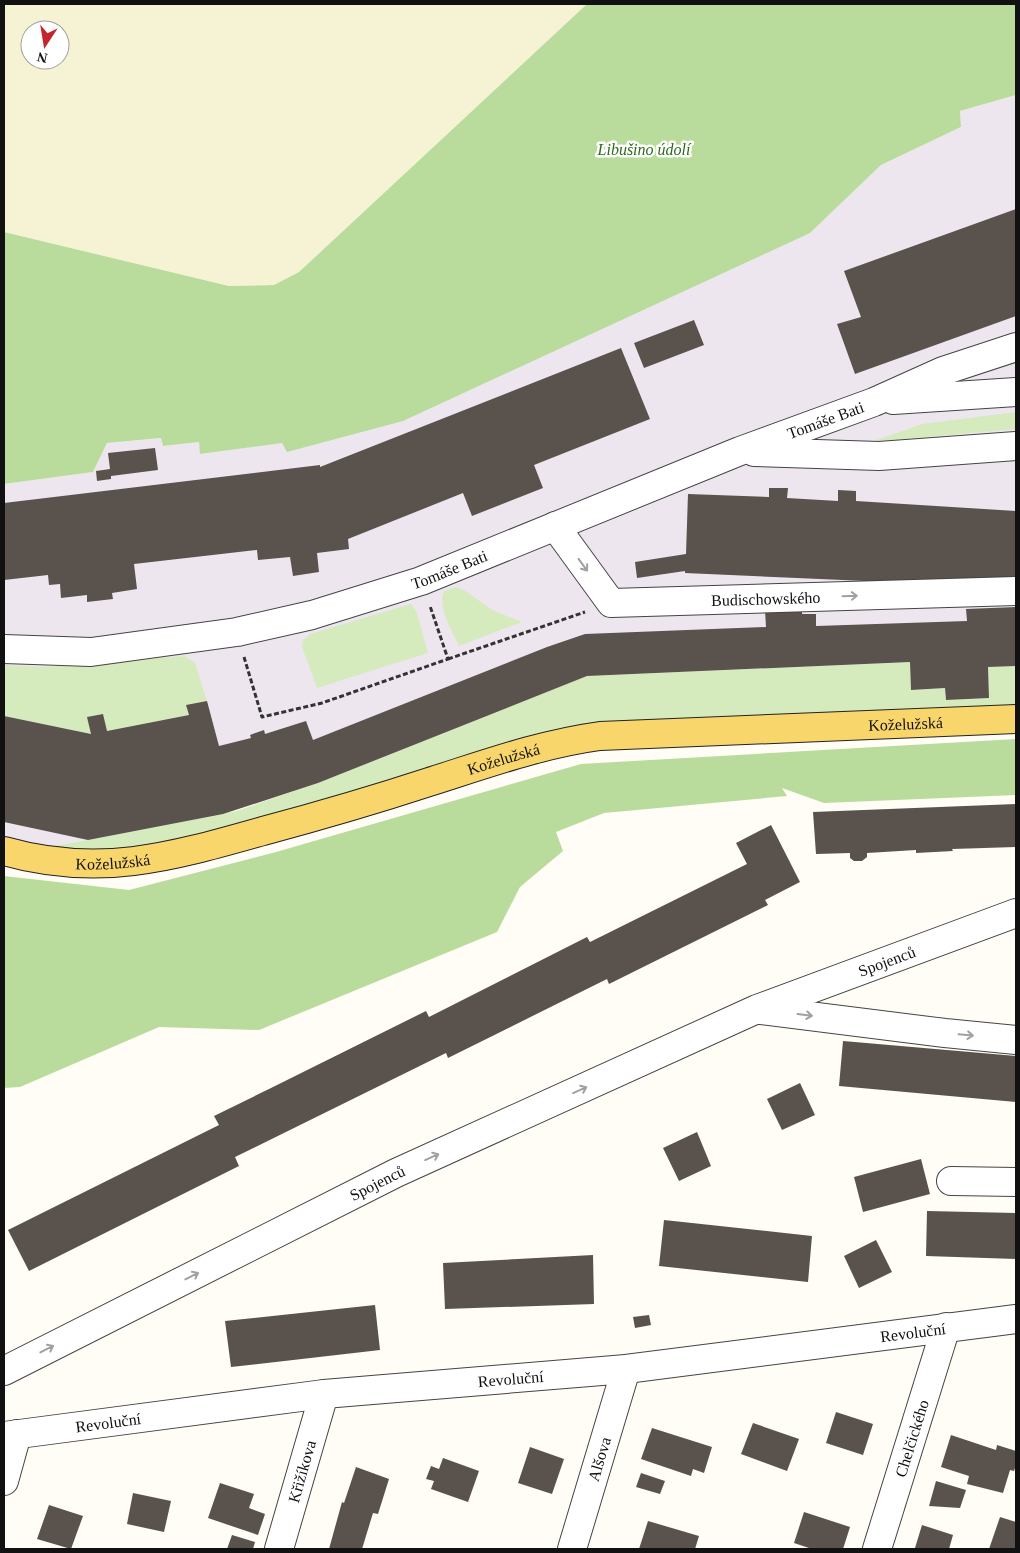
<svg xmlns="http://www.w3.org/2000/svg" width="1020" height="1553" font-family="'Times New Roman',serif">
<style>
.industrial{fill:#eee6ef}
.farmland{fill:#f6f3d4;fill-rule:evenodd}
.green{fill:#d5ebbd}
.forest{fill:#b9dc9c}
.building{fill:#5a524d}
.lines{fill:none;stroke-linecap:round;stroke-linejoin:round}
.minor-casing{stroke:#444;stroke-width:30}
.major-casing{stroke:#222;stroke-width:30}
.path{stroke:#333;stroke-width:3;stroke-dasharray:5 2.5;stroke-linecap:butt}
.minor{stroke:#fff;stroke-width:28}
.major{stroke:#f9d66b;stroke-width:28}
.oneway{stroke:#a0a0a0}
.labels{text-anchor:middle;stroke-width:5;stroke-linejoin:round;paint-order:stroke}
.park-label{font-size:16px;font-style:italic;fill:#2f6b1f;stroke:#fff}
.street-label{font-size:16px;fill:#111;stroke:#fff}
</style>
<rect width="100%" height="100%" fill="#fffdf5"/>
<path class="industrial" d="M1016,95V666L989,667V698L946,700L945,688L911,690L910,662L587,676L318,783L223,814L88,840L4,854V484L93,472L107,443L162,438L163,446L199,442L201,454L283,442L810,233L881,165L961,127L960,111Z"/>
<path class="farmland" d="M4,4H587L299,272L274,285L229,286L4,232ZM30,30H60V60H30Z"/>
<path class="green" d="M1016,412V429L871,442L922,424Z
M455,587L464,590L492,610L522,622L459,646C452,630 437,608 444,591Z
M411,604L417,613L428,653L317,688L302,647L303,640L310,634Z
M185,656L195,663L207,701L186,705L189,715L107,731L103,714L88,717L91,734L4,716V665L45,667Z
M910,662L911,690L945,688L946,700L989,698L988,667L1016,666V719L577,744L128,870L4,854L88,840L236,811L318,783L587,676Z"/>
<path class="forest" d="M587,4H1016V95L960,111L961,127L881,165L810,233L403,421L287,452L282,443L200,454L199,442L163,446L161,438L107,443L93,472L4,484V232L229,286L274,285L299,272Z
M1016,739V795L824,803L782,788L787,796L604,813L556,832L563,851L520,887L497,932L259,1030L159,1027L20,1087L4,1088V876L129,890L276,852L581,764Z"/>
<path class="building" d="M1016,209V316L855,374L837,324L861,317L844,271Z
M694,320L704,345L644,368L634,343Z
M621,348L650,419L534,465L543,488L472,516L463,493L348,539L349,549L317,553L319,572L293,576L290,557L258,560L257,550L134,564L137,589L112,593L113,599L87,602V595L61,598L60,584L49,585L48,575L4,580V503L320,465V467Z
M155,448L158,470L111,476V479L97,481L96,471L110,469L108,453Z
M769,488H788L787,498L838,501V490L856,491V501L1016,511V583H912L685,573V571L637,578L635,562L686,554L688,494L769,497Z
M1016,607V666L988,667L989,698L946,700L945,688L911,690L910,662L587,676L318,783L223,814L88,840L4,822V716L91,734L87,717L103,714L107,731L189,715L186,705L207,701L219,746L251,738L250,735L264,730L265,734L306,721L313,740L547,647L585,634L766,627L765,610L802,609V614H816V626L967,621L966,609Z
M1016,804V847L952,849L953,851L916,853V850L867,853V857L862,861H854L850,858V853L816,854L813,812Z
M771,825L800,882L765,900L768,905L609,984L607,979L448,1058L446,1053L235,1157L239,1166L29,1271L8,1230L219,1125L214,1116L269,1089L426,1011L429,1017L587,937L590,942L747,864L736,843Z
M843,1041L1016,1056V1102L839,1086Z
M800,1083L815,1115L782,1130L767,1099Z
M697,1132L711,1166L679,1181L663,1148Z
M921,1159L930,1194L863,1212L854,1177Z
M927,1211L1016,1213V1259L926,1256Z
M664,1220L812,1236L808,1282L659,1266Z
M876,1240L892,1272L859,1288L844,1256Z
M593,1255L594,1304L445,1309L443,1263Z
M375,1305L380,1350L231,1367L225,1321Z
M649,1315L651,1325L635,1328L633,1317Z
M836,1412L873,1424L863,1455L826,1443Z
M753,1423L799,1439L787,1471L741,1454Z
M652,1428L712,1447L704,1473L693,1469L691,1476L641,1459Z
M951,1435L996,1450L997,1445L1016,1451V1465L1014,1471L1010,1470L1003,1493L967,1484L969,1476L941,1467Z
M530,1447L564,1459L552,1494L518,1483Z
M443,1458L479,1471L468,1502L431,1489L434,1481L426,1479L431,1466L439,1469Z
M356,1467L389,1479L378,1514L373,1513L362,1549H329L342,1502L344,1503Z
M641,1473L665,1481L660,1494L636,1487Z
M936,1481L966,1490L960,1508L929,1506Z
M220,1483L254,1494L249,1508L265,1514L258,1535L208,1518Z
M133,1493L171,1501L164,1532L127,1524Z
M49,1505L83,1516L71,1549L37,1539Z
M804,1512L850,1527L843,1549H812L794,1543Z
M1000,1517L1016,1522V1549H989Z
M648,1521L699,1536L695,1549H639Z
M922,1525L953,1535L949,1549L915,1548Z
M232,1535L255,1542L253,1549H227Z"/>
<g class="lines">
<g class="minor-casing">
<g id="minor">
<path d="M893,400L1016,392"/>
<path d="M754,452L879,456L1016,446"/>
<path id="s1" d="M555,526L611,603L1016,591"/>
<path id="s2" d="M4,649L91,652L237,632L312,615L421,581L740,451L874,402L943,371L1016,347"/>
<path d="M761,1010L945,1033L1016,1040"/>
<path d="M951,1181L1016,1182"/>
<path id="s3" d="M4,1371L396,1173L757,1009L1016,913"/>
<path id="s4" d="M4,1436L324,1394L626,1369L1016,1319"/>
<path d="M4,1481L17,1434"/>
<path id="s5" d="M279,1549L324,1394"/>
<path id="s6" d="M572,1549L626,1369"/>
<path id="s7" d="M877,1549L946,1327"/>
</g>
</g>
<g class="major-casing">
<g id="major">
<path id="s8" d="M4,851C99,878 171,857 263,831C319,816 374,800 429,782C486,764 541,744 600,736L1016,719"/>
</g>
</g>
<path class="path" d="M244,657L262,717L322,703L448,659L430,606
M448,659L585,612"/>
<use href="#minor" class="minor"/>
<use href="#major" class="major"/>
</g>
<defs><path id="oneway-shaft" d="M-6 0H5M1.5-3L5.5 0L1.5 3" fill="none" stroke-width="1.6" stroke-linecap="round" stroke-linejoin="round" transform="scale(1.25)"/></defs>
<g class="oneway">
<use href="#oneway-shaft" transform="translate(583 565) rotate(54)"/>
<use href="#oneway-shaft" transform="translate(850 596) rotate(-2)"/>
<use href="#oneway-shaft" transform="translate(805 1015) rotate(7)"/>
<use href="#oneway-shaft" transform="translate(966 1035) rotate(5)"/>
<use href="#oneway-shaft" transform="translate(580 1090) rotate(-24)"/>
<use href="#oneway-shaft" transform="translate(432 1157) rotate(-24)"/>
<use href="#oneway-shaft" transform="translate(192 1276) rotate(-27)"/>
<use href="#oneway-shaft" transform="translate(47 1349) rotate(-27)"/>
</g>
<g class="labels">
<g class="park-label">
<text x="644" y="155">Libušino údolí</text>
</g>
<g class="street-label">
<text dy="6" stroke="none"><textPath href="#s2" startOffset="861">Tomáše Bati</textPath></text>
<text dy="6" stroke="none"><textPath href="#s2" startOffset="456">Tomáše Bati</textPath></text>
<text dy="6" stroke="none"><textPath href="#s1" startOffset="250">Budischowského</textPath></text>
<text dy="6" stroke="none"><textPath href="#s8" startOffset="920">Koželužská</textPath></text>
<text dy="6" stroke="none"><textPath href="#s8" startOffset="515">Koželužská</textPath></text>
<text dy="6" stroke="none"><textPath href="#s8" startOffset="110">Koželužská</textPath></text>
<text dy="6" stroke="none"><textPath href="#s3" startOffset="974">Spojenců</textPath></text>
<text dy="6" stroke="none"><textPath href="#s3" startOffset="418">Spojenců</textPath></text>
<text dy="6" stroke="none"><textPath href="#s4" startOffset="915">Revoluční</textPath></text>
<text dy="6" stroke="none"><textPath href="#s4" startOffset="510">Revoluční</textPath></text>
<text dy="6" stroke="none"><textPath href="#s4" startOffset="105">Revoluční</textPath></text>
<text dy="6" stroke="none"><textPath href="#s7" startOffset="116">Chelčického</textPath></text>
<text dy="6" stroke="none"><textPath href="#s6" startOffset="94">Alšova</textPath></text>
<text dy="6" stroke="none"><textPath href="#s5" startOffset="81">Křižíkova</textPath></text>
</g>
</g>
<rect width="1020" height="1553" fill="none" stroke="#111111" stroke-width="10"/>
<g transform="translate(45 45) rotate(192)"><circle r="24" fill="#ffffff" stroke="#a0a0a0"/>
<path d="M0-4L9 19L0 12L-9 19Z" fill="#c4262e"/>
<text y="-8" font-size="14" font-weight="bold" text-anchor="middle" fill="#111111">N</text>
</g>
</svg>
